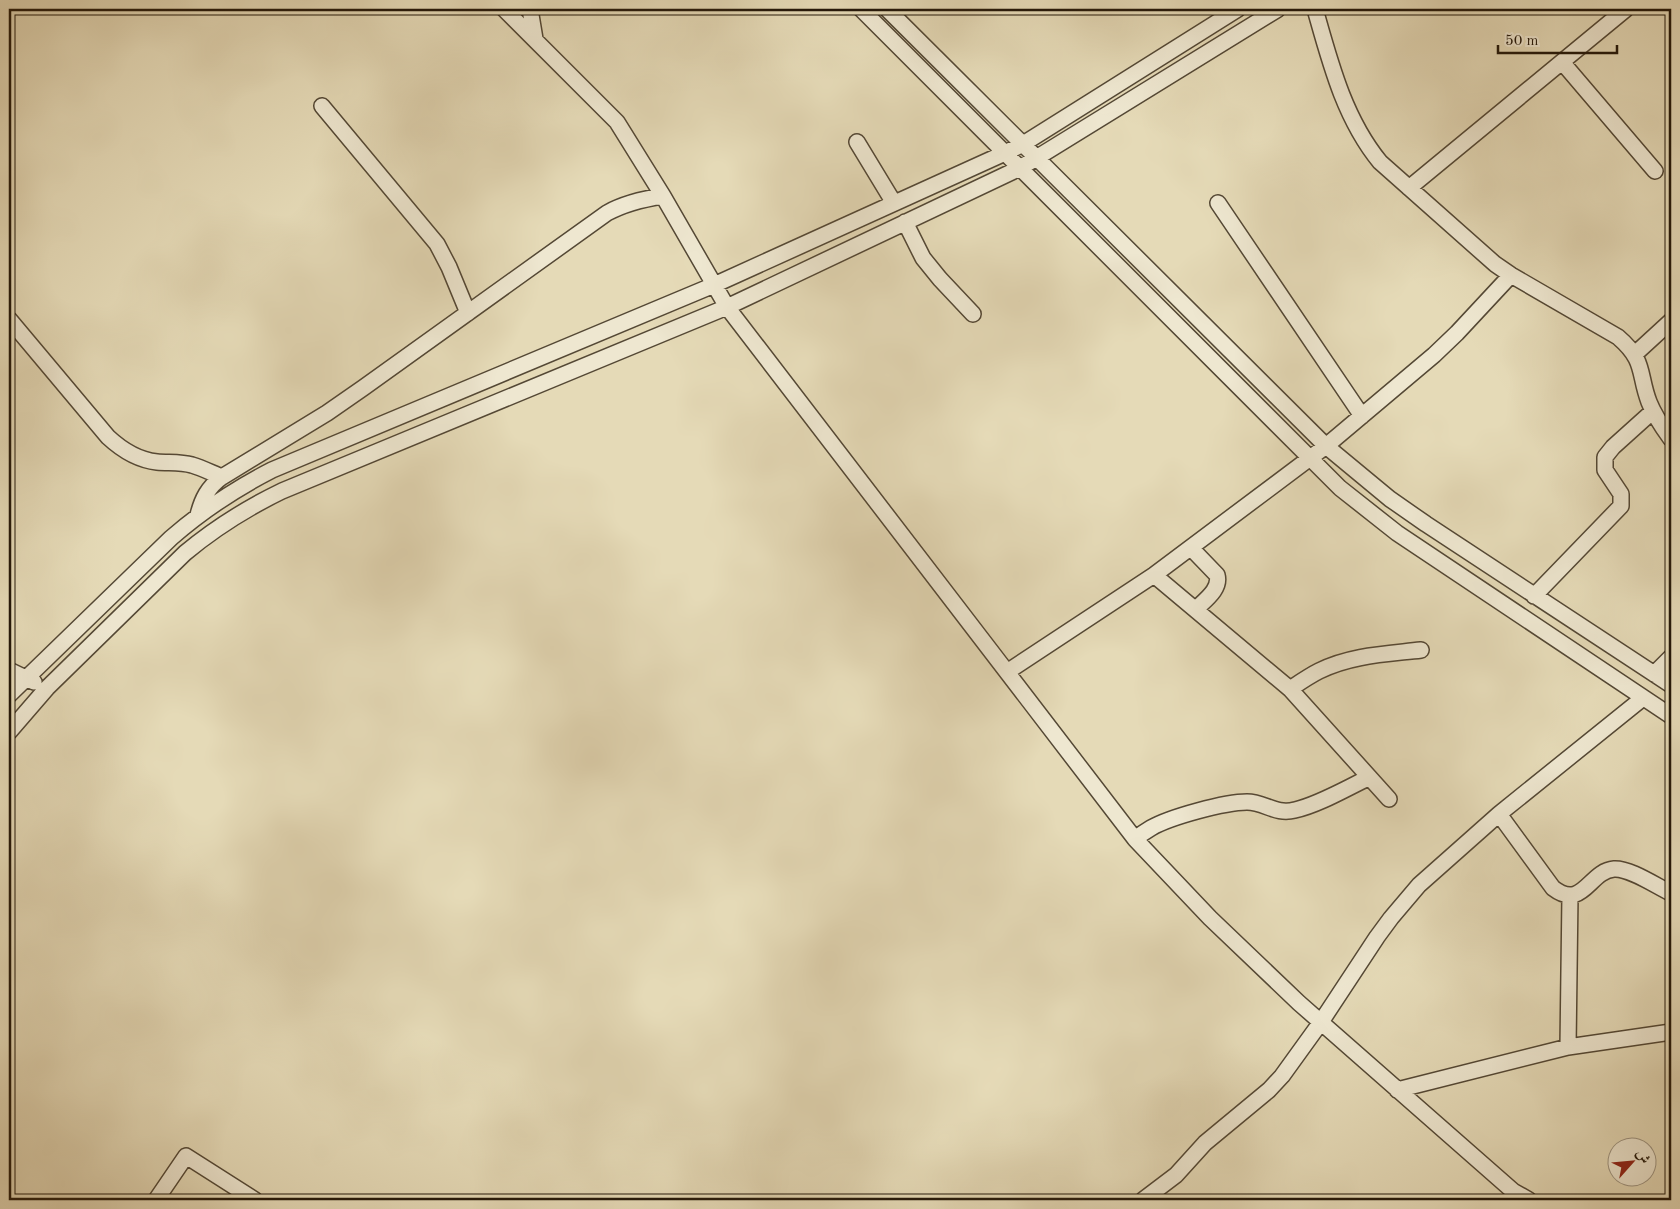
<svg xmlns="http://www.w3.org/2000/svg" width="1680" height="1209" font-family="'Old Standard TT',Amiri,serif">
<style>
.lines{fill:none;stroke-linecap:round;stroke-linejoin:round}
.street-casing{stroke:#544835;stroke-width:18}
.street{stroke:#eee7d0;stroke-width:15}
</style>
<rect width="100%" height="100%" fill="#e5dab7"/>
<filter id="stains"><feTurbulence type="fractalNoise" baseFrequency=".004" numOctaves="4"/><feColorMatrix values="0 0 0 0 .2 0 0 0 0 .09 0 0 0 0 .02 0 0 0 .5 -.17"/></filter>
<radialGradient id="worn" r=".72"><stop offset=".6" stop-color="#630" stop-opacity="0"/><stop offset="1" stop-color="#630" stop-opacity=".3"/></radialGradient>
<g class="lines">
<g class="street-casing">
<path id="street" d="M504,9L617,122L663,196L727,307L1135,839L1210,918L1299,1003L1513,1191L1529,1200
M530,9L535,39
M861,9L1340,488L1397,533L1671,716
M887,9L1326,446L1390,499L1426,524L1671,685
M1315,9C1330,62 1344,118 1380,162L1495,264L1511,275L1618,337C1646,361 1638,373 1649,402C1654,415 1663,428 1671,439
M1562,62L1655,171
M322,106L437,244L449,267L468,313
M857,142L894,203
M1409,188L1626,9
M1218,203L1362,416
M905,222L923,258L940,279L973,314
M9,319L108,437C122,450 138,460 157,462C169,463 181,462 192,465C202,468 212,473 222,477
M1635,354L1671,321
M198,515C202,499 208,487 222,477L327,413L363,388L607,213C625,203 643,199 663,196
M1191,548L1217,575C1221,589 1205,600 1196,609
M1154,575L1290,689L1389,799
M1534,596L1621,506V494L1605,470V457L1613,447L1653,411
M9,670L34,682
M1007,672L1154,575L1326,446L1434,355L1457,333L1511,275
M1654,674L1671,657
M1290,689C1299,683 1309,676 1319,671C1351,655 1387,654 1421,650
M9,695L171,538C202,511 235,489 272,470L714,285L1005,153L1023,144L1238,9
M9,732L47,688L185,553C215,528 247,508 282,491L727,307L1020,168L1278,9
M1499,814L1553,888C1583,911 1589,871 1614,869C1630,868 1656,886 1671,893
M1135,839C1140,835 1146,831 1151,828C1170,817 1225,802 1247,802C1265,802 1275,815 1295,810C1318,805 1347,788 1368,778
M1568,1047L1570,895
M1397,1090L1568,1047L1671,1032
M156,1200L186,1156L255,1200
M1143,1200L1176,1175L1205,1143L1269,1090L1282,1076L1321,1022L1377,937L1391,918L1419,885L1499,814L1643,698"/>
</g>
<use href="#street" class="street"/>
</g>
<rect width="1680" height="1209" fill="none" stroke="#e5dab7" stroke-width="30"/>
<rect x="10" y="10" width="1660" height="1189" fill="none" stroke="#24180a" stroke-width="2.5"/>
<rect x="15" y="15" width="1650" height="1179" fill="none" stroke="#24180a"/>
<g transform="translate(1632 1162) rotate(63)"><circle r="24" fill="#eee7d0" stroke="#9d9481"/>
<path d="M0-4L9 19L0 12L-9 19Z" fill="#8f2418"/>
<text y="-8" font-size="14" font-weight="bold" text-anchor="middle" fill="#24180a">ش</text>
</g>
<path d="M1498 45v8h119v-8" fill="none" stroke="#24180a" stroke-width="2.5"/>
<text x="1505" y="45" font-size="15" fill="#24180a" stroke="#eee7d0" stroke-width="4" paint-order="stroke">50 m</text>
<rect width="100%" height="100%" filter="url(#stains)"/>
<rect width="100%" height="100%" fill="url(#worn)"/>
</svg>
